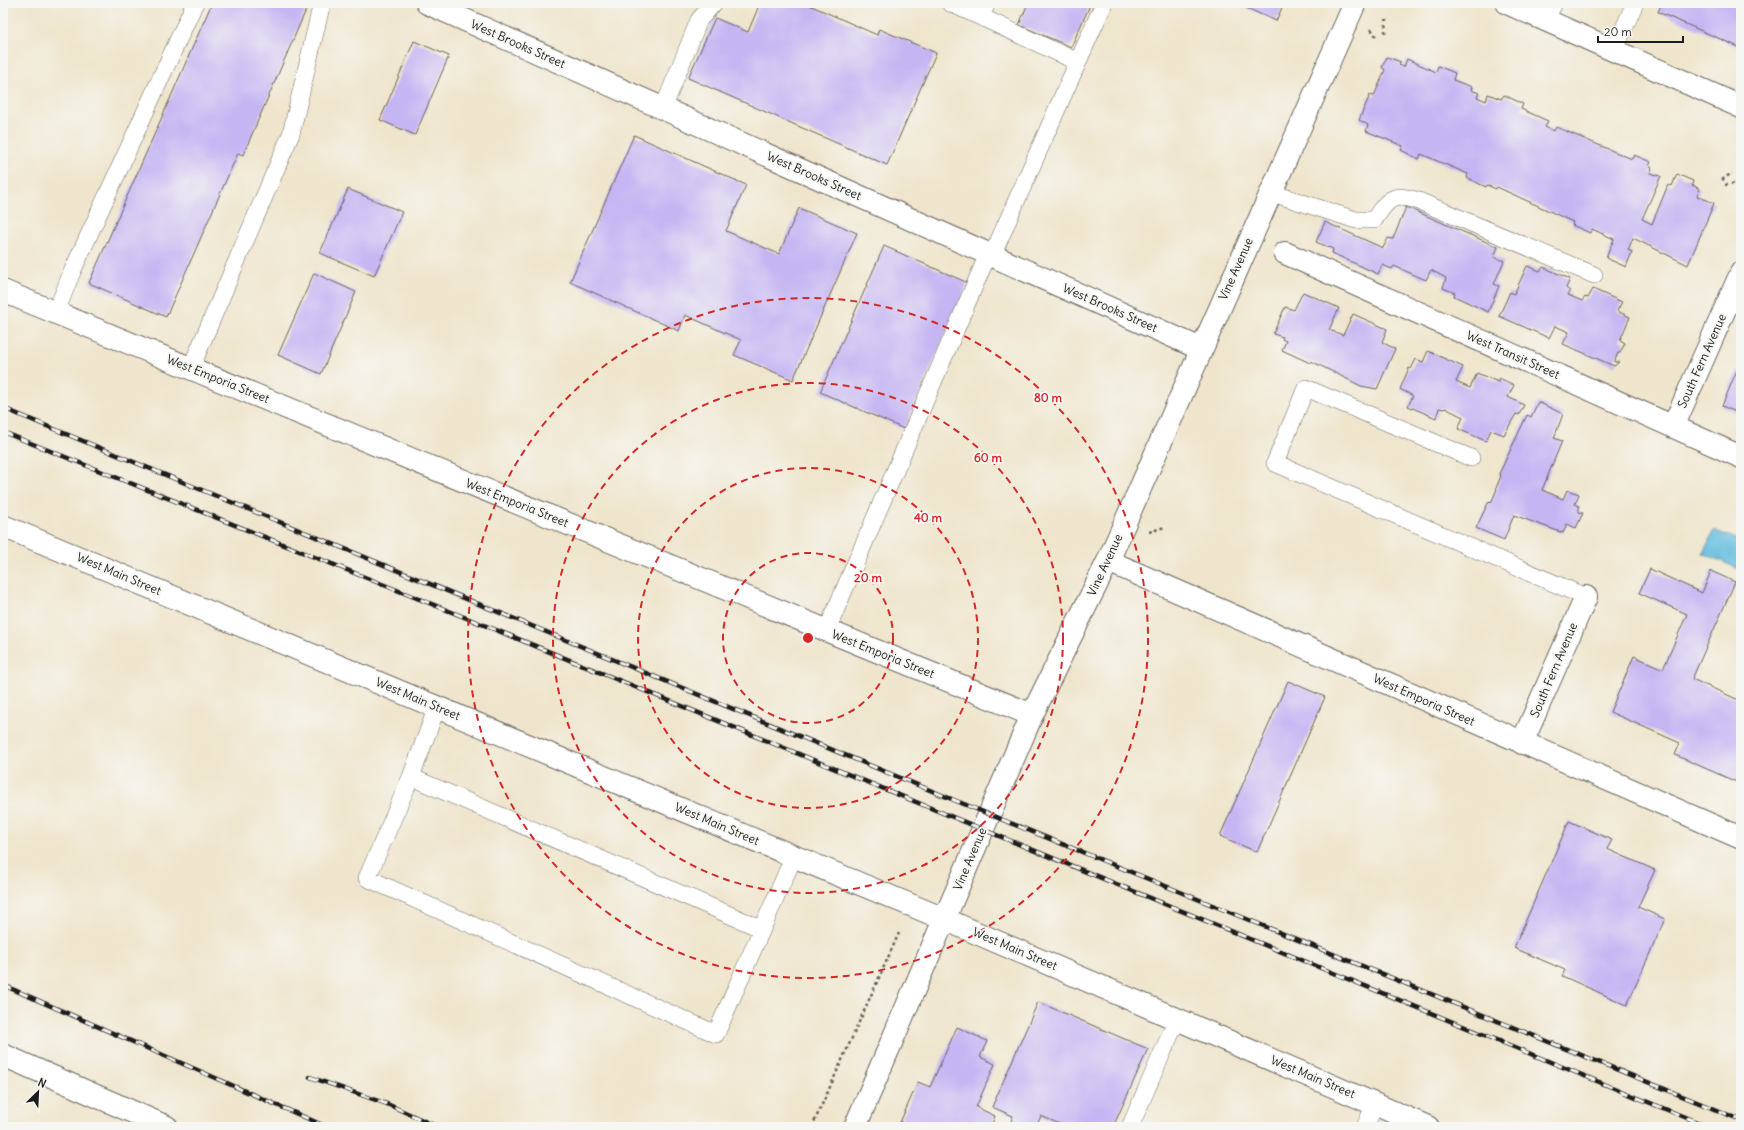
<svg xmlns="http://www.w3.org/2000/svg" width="1744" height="1130" font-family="Delius,sans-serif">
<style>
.water{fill:#60bbde;stroke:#3e6c7d}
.building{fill:#c5b5f3}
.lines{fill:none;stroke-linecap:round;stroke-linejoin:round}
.service-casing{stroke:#66625a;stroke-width:18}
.minor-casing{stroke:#66625a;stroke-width:24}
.primary-casing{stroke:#66625a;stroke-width:24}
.path{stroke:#66625a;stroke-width:2.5;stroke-dasharray:3 3;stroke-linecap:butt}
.service{stroke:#fff;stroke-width:17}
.minor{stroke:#fff;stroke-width:22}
.primary{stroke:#fff;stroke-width:22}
.rail-casing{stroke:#1c1c1c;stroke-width:4.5}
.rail{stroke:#f6f6f2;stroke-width:3;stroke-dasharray:9;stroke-linecap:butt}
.ring{fill:none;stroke:#d62828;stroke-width:2;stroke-dasharray:7 5}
.labels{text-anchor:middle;stroke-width:4;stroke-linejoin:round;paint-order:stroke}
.street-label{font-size:12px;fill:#1c1c1c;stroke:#f6f6f2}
.centre{fill:#d62828;stroke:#f6f6f2;stroke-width:2}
.ring-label{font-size:12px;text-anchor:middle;font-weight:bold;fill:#d62828;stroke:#f6f6f2;stroke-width:4;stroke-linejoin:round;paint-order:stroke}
</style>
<rect width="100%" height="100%" fill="#f6f6f2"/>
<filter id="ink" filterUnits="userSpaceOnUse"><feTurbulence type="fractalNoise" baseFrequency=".025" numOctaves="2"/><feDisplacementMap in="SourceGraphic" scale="8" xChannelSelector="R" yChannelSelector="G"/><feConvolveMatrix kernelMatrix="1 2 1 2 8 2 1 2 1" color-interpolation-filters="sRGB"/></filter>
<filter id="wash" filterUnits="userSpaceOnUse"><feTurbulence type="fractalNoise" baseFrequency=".012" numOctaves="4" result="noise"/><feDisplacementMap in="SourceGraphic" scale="16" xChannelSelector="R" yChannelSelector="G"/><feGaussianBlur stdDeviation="0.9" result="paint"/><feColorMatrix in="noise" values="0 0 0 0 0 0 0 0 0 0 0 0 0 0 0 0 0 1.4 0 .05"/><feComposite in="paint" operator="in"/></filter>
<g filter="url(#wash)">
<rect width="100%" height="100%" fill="#efe5cc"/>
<path class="water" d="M1714,530L1741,541V570L1703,553Z"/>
<g id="blocks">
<path class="building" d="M212,3H309L243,155L238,153L166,317L89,283Z
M760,3H805L877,35L879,29L936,53L887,165L688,78L715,18L748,32Z
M1028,3H1091L1071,47L1019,25Z
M1235,3H1284L1276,21Z
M1662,3H1741V48L1658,12Z
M414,41L449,56L415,135L380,120Z
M1387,57L1401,62L1399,65L1404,67L1407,59L1436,72L1438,66L1455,73L1453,80L1472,87L1471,90L1479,93L1477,97L1486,101L1488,94L1501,99L1504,95L1523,104L1521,109L1548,121L1545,127L1554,131L1556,127L1632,159L1634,155L1651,162L1649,166L1652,168L1650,173L1661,176L1642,219L1652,224L1668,185L1672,186L1677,174L1693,181L1692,185L1700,189L1697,196L1714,203L1688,265L1633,238L1628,250L1632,252L1626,267L1606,258L1614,239L1592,229L1590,233L1572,225L1573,222L1497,187L1496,189L1487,185L1486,187L1467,178L1468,174L1421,154L1419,159L1401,150L1403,146L1366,131L1368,125L1359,120L1370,95L1374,96L1385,70L1382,67Z
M634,135L746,185L726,231L779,254L799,208L857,233L793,380L734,355L741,340L685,315L679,331L570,282Z
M348,189L402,212L374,276L320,253Z
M1406,207L1498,247L1494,257L1504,261L1494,284L1499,286L1488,312L1454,296L1455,293L1443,288L1446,278L1431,270L1426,280L1394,266L1392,269L1382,265L1378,274L1332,253L1333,249L1316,242L1325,222L1383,248L1388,238L1393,239Z
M884,246L968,283L904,429L820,392Z
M1527,266L1540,271L1543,267L1570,279L1566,288L1570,291L1568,295L1582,301L1585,297L1588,298L1593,289L1622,302L1617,311L1630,317L1620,340L1625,343L1620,353H1618L1615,360V362H1619L1614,366L1563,344L1569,332L1555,326L1549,338L1499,316L1510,292L1514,294Z
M314,273L356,292L321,374L278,355Z
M1303,292L1339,308L1329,330L1343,335L1353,314L1387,329L1382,342L1395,349L1377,389L1361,386L1311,361L1310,363L1282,350L1286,341L1282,339L1283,337L1273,334L1285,307L1294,310Z
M1428,351L1463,367L1456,382L1470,388L1477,373L1498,382L1499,378L1514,385L1508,397L1524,405L1519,415L1516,414L1504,435L1491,430L1486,441L1458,429L1463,417L1445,408L1444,409L1439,408L1436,418L1408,406L1413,396L1400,389L1409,368L1411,369L1416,359L1423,362Z
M1737,370L1741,372V414L1722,406Z
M1538,402L1563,414L1554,438L1562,441L1542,490L1563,499L1567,490L1579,494L1575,504L1579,506V512L1583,513L1576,528L1567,524L1563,533L1514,515L1504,540L1476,528L1489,501L1491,503L1497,489L1496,488L1501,476L1499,474L1527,415L1531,417Z
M1650,569L1702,593L1711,571L1735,582L1692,679L1741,701V778L1739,783L1675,755L1680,743L1610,712L1634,656L1663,669L1687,614L1639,593Z
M1288,681L1325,697L1257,852L1220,836Z
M1569,821L1612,840L1607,849L1655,870L1638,907L1665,919L1627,1005L1562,976L1565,970L1514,948Z
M1038,1002L1148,1049L1113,1127H1067L1041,1116L1036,1127H1009L1013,1116L992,1107Z
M957,1027L987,1041L980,1057L995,1064L976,1107L995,1116L991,1127H898L918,1082L930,1087Z"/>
</g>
</g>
<g filter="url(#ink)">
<use href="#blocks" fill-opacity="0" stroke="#66625a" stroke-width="1"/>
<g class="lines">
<g class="service-casing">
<path id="service" d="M950,3L981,17L987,3
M981,17L1078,62
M1546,20L1554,3
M1614,51L1635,3
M663,109L699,20L714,3
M1272,193L1356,220H1374C1389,197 1393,193 1419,201L1594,275
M992,256L1104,3
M56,312L72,272L195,3
M191,368L291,134L322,3
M1471,458L1306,388L1275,463L1586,597
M827,630L988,254
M411,777L437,707
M762,929L411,777L367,878L716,1034L794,856
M1130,1127L1177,1019
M1365,1127L1375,1104"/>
</g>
<g class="minor-casing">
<path id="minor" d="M427,3L1201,349
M1285,253L1741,457
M3,291L1032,715
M1673,427L1741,273
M3,526L944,919L1428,1127
M1108,561L1741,838
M1522,743L1586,597
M3,1055L167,1127
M855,1127L1032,715L1108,561L1355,3"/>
</g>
<g class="primary-casing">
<path id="primary" d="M1507,3L1741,107"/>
</g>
<path class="path" d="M1371,29L1376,36
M1385,33L1386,19
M1722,180L1732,173
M1725,185L1738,183
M1149,532L1165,527
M812,1127L899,933"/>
<use href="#service" class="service"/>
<use href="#minor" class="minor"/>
<use href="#primary" class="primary"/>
<g class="rail-casing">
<path id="rail" d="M3,408L954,800L1741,1120
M3,432L484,625L1709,1127
M3,985L327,1127
M310,1077L387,1104L438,1127"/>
</g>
<use href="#rail" class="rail"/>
</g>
</g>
<g class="ring">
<circle cx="808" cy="638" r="85"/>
<circle cx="808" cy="638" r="170"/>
<circle cx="808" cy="638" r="255"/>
<circle cx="808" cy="638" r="340"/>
</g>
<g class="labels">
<g class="street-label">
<text transform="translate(518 44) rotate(24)" y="4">West Brooks Street</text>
<text transform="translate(814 176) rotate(24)" y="4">West Brooks Street</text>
<text transform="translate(1236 269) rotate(-66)" y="4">Vine Avenue</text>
<text transform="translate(1110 308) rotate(24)" y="4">West Brooks Street</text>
<text transform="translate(1513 355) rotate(24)" y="4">West Transit Street</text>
<text transform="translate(1702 361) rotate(-66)" y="4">South Fern Avenue</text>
<text transform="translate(218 379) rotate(22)" y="4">West Emporia Street</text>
<text transform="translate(517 503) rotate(22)" y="4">West Emporia Street</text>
<text transform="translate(1105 565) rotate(-65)" y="4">Vine Avenue</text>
<text transform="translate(119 574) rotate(23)" y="4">West Main Street</text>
<text transform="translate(883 654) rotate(22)" y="4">West Emporia Street</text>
<text transform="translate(1554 670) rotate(-67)" y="4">South Fern Avenue</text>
<text transform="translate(418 699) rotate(23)" y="4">West Main Street</text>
<text transform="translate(1424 700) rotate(24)" y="4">West Emporia Street</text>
<text transform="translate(717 824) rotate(23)" y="4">West Main Street</text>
<text transform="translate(970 859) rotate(-67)" y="4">Vine Avenue</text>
<text transform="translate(1015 949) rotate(23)" y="4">West Main Street</text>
<text transform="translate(1313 1077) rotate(23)" y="4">West Main Street</text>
</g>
</g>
<circle cx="808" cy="638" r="6" class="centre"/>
<g class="ring-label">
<text x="1048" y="402">80 m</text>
<text x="988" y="462">60 m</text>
<text x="928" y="522">40 m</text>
<text x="868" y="582">20 m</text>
</g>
<rect width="1744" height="1130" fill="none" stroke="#f6f6f2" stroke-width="16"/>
<g transform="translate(38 1092) rotate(24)" stroke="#f6f6f2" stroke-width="3" paint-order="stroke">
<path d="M0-3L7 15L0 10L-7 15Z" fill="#1c1c1c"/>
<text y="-6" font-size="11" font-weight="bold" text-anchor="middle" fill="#1c1c1c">N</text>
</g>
<path d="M1598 36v6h85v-6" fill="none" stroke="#1c1c1c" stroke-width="2"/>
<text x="1604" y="36" font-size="12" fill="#1c1c1c" stroke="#f6f6f2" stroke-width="3" paint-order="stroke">20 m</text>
</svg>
